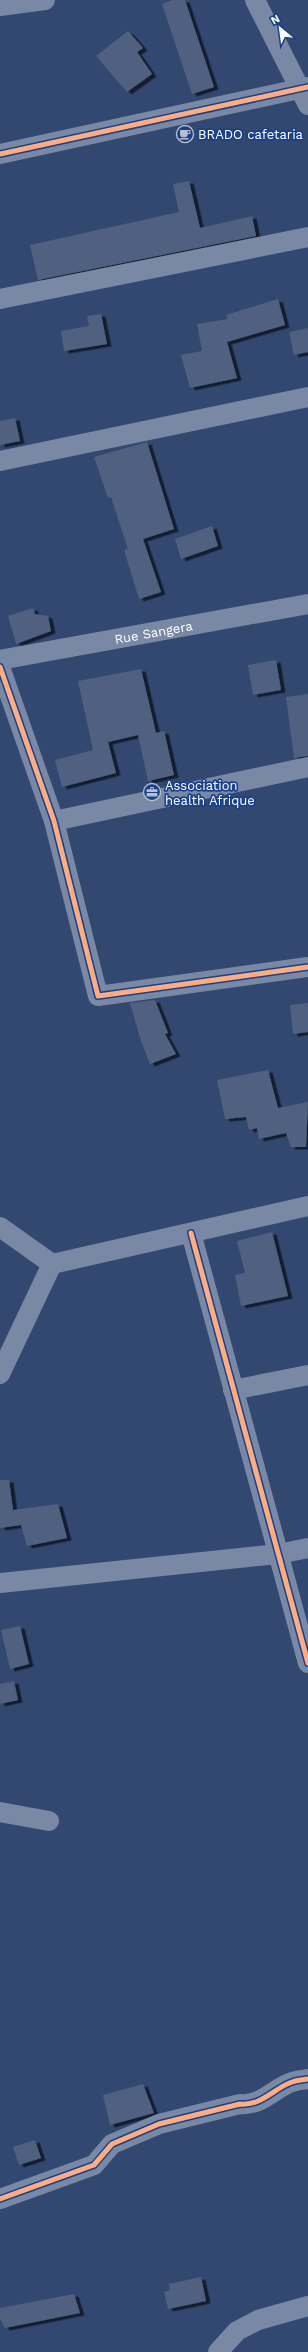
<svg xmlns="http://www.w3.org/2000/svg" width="308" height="2352" font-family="'Work Sans',sans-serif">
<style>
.building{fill:#4f6180;filter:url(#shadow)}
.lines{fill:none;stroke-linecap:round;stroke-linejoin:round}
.street{stroke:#7989a5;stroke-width:20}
.cycleway-casing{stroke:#194189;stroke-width:8}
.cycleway{stroke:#ffac80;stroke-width:5}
.labels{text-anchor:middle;stroke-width:3.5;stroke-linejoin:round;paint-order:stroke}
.poi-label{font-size:13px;fill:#fff;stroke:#194189;text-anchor:start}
.street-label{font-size:13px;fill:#fff;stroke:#194189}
</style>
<defs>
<filter id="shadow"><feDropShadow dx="4.5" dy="2.5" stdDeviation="0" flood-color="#0009"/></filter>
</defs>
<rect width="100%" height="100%" fill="#324870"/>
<path class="building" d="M172,0H185L214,87L192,94L162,4Z
M128,31L143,48L137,52L152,74L127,92L96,56Z
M189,181L200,228L252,216L256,236L38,280L30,245L179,212L173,184Z
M278,299L285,325L227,342L237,378L190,388L181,355L202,351L197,324L228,319L226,315Z
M101,314L107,344L64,351L61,331L89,326L87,316Z
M308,328V352L294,355L289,332Z
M15,418L20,441L0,445V421Z
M147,442L174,529L143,539L161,592L139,599L124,550L128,549L111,497L108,498L94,457Z
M212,526L218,546L181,559L175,539Z
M33,608L35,614L48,616L51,631L16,644L8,616Z
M276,660L281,690L253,695L248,665Z
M141,669L156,733L164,731L174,775L148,781L138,735L108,742L116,773L62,787L55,760L93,750L78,681Z
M308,694V756L294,758L286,697Z
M155,1000L168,1033L165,1034L176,1054L150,1064L141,1041L130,1003Z
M308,1003V1032L293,1034L290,1005Z
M268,1070L278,1108L308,1102L306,1147H291L286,1133L259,1139L257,1128L249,1130L246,1117L225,1119L217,1080Z
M272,1232L288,1296L241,1306L235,1275L245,1273L237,1241Z
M0,1480H9L13,1510L58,1504L67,1538L27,1546L21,1525L0,1528Z
M20,1626L29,1664L10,1669L1,1630Z
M14,1681L18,1700L0,1704V1684Z
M143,2084L154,2113L110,2125L103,2095Z
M35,2140L41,2158L19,2165L13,2147Z
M201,2277L206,2301L168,2309L164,2292L170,2290L169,2284Z
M74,2294L80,2313L5,2328L0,2319V2308Z"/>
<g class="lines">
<g class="street">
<path d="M255,0L308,105"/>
<path d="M0,6L45,0"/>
<path d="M0,154L308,87"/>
<path d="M0,299L308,237"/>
<path d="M0,461L308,397"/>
<path id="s1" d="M0,660L308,604"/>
<path d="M0,667L54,821L98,996L308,967"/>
<path d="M54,821L308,767"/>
<path d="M0,1227L52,1264L308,1206"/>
<path d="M191,1233L308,1663"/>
<path d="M0,1374L52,1264"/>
<path d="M233,1390L308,1375"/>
<path d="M0,1583L278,1554L308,1548"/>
<path d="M0,1812L49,1821"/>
<path d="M0,2199L94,2165L112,2144L159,2124L240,2104C262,2106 274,2088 292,2082C297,2080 303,2080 308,2079"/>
<path d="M218,2352L237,2331L258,2320L308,2306"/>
</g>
<g class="cycleway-casing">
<path id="cycleway" d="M0,154L308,87
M0,667L54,821L98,996L308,967
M191,1233L308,1663
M0,2199L94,2165L112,2144L159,2124L240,2104C262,2106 274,2088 292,2082C297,2080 303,2080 308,2079"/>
</g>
<use href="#cycleway" class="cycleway"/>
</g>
<defs>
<g id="cafe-ring" transform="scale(0.9)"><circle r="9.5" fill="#194189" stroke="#b7bfcd" stroke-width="1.5"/><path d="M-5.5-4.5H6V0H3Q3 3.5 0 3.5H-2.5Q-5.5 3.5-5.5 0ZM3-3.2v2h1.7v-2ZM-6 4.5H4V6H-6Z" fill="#b7bfcd"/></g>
<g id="office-ring" transform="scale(0.9)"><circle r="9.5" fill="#194189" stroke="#b7bfcd" stroke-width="1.5"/><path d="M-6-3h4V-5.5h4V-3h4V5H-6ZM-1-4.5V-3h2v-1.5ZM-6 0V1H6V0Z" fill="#b7bfcd"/></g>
</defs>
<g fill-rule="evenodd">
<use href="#cafe-ring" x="185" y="134"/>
<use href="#office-ring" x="152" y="792"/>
</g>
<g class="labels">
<g class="poi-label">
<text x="198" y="139">BRADO cafetaria</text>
<text x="165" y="790">Association<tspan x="165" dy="15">health Afrique</tspan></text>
</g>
<g class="street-label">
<text dy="5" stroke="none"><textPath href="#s1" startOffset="156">Rue Sangera</textPath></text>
</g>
</g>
<g transform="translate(280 28) rotate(331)" stroke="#194189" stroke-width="3" paint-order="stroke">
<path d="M0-3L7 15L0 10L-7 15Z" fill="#ffffff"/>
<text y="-6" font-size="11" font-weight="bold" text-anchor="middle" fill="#ffffff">N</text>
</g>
</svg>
